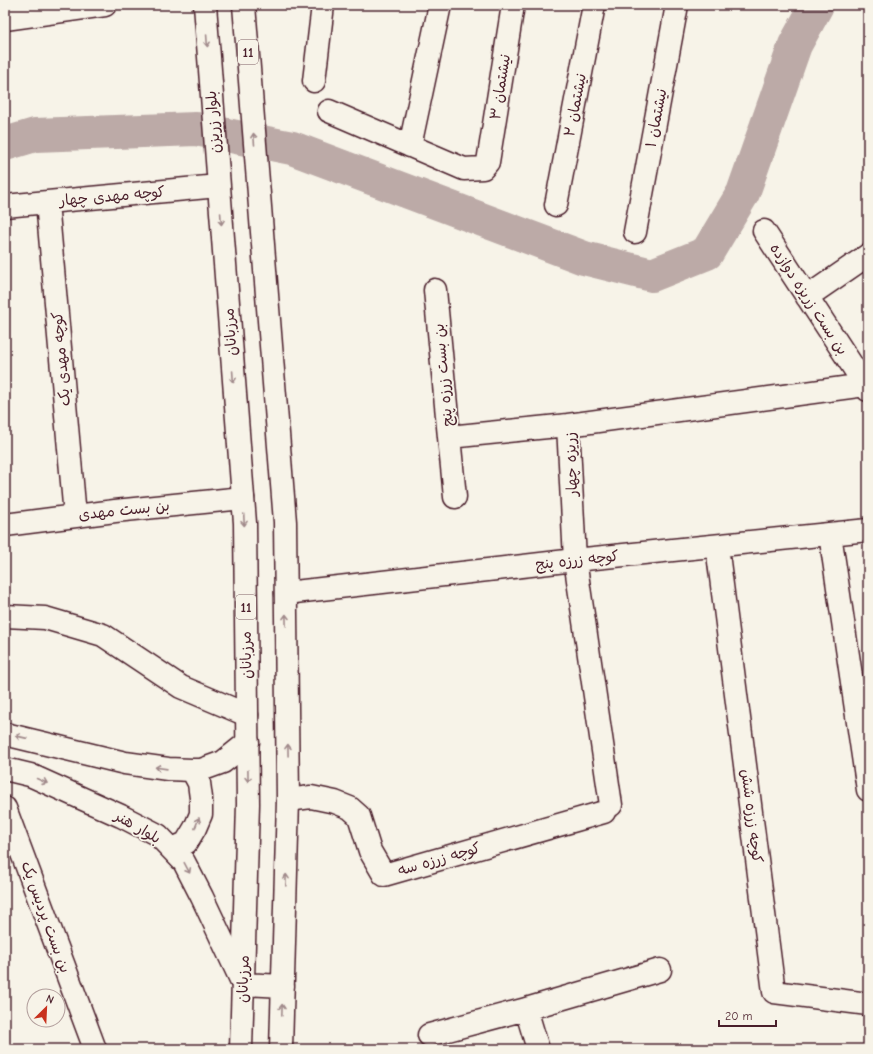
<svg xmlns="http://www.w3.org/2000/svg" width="873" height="1054" font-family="'Comic Neue','Playpen Sans Arabic',sans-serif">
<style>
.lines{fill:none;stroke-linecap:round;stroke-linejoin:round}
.river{stroke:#bcaaa7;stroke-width:34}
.minor-casing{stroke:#4a1f2b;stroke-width:25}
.secondary-casing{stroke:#4a1f2b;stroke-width:25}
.primary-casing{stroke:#4a1f2b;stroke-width:25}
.minor{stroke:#f7f3e8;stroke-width:22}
.secondary{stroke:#f7f3e8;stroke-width:22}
.primary{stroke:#f7f3e8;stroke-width:22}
.oneway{stroke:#a0898a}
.labels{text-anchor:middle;stroke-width:3.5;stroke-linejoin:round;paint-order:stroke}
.shield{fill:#f7f3e8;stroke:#7e5f64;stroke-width:1}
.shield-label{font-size:14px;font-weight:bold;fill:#4a1f2b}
.street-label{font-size:15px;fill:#4a1f2b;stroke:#f7f3e8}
</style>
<rect width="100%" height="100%" fill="#f7f3e8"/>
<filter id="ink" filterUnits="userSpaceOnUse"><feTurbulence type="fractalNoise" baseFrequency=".025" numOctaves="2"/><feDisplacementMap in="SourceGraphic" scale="8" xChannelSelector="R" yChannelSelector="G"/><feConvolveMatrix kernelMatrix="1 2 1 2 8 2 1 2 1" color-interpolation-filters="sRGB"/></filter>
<g filter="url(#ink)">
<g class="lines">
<path class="river" d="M5,144L35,135L196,129L292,148L584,258L652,275L707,253L743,193L795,45L817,5"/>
<g class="minor-casing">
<path id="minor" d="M5,19L105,5
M314,81L323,5
M329,111L464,169L483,168L488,162L513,5
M410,146L440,5
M47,202L75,516
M556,205L594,5
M5,206L218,186
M764,231L865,385L868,383
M635,232L677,5
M435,290L449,437L568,425
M807,297L868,255
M449,437L455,497
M5,525L115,511L243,498
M830,534L868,790
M717,546L774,992L868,1004
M286,593L575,560L868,530
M5,616L45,618L103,635L181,687L247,715
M288,800L311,797L335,802L350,808L359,816L370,851L384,875L604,812
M611,805L575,560L568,425L865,385L868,390
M5,808L95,1049
M526,1009L660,970
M429,1035L526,1009L538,1049"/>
</g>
<g class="secondary-casing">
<path id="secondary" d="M5,734L125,763L168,769L192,770H201L223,762L248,742
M5,769L30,775L121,816L158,835L184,862L202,897L243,984
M172,849L186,843L195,828L201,814V798L199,783L192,770"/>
</g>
<g class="primary-casing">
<path id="primary" d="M205,5L245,523L248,804L241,1049
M244,5L285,522L288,800L281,1049
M243,984L283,986"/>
</g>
<use href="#minor" class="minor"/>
<use href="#secondary" class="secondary"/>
<use href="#primary" class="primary"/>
</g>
<defs><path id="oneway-shaft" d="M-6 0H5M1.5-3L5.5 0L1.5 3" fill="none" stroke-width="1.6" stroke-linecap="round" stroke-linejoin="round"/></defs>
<g class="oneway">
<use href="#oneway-shaft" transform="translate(207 41) rotate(86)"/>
<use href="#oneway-shaft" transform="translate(254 139) rotate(-95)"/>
<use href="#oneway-shaft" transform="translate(221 219) rotate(86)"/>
<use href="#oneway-shaft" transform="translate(233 377) rotate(86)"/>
<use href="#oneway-shaft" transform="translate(244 520) rotate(87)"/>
<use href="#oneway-shaft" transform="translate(286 620) rotate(-91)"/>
<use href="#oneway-shaft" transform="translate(21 737) rotate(-167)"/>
<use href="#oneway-shaft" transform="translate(288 750) rotate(-91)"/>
<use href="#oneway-shaft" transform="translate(161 768) rotate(-172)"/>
<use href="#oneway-shaft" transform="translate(248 776) rotate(89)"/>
<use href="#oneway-shaft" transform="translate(42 781) rotate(24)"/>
<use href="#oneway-shaft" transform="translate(197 823) rotate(-69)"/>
<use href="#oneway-shaft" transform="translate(187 868) rotate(62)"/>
<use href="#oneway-shaft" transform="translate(286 880) rotate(-88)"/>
<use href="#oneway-shaft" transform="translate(282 1010) rotate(-88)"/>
</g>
</g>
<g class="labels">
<g class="shield">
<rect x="238" y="40" width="20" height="24" rx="3"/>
<rect x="236" y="595" width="20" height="24" rx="3"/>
</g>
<g class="shield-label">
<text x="248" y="57">11</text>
<text x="246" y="612">11</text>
</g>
<g class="street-label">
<text transform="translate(500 87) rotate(-81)" y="5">نيشتمان ۳</text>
<text transform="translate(575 105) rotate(-79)" y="5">نيشتمان ۲</text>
<text transform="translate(656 118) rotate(-79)" y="5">نيشتمان ۱</text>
<text transform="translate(213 122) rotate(-94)" y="5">بلوار زریزن</text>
<text transform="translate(112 196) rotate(-5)" y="5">کوچه مهدی چهار</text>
<text transform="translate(809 299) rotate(57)" y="5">بن بست زریزه دوازده</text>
<text transform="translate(230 332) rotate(-94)" y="5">مرزبانان</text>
<text transform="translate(61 359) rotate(-95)" y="5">کوچه مهدی یک</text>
<text transform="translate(443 375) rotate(-95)" y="5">بن بست زرزه پنج</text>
<text transform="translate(571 464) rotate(-92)" y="5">زریزه چهار</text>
<text transform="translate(124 510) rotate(-6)" y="5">بن بست مهدی</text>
<text transform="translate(577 560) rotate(-6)" y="5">کوچه زرزه پنج</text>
<text transform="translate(246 655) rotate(-91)" y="5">مرزبانان</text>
<text transform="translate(752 816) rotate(83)" y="5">کوچه زرزه شش</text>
<text transform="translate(138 827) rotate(30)" y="5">بلوار هنر</text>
<text transform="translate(439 859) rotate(-16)" y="5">کوچه زرزه سه</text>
<text transform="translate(46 917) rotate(70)" y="5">بن بست پردیس یک</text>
<text transform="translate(243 979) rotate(-88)" y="5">مرزبانان</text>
</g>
</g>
<rect width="873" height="1054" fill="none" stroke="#f7f3e8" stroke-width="20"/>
<rect x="10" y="10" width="853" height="1034" fill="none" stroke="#4a1f2b" stroke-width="1.5" filter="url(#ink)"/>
<g transform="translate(46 1008) rotate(24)"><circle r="19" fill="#f7f3e8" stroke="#b29e9c"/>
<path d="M0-3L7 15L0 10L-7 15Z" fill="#c8321e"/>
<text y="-6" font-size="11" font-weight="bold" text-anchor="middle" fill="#4a1f2b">N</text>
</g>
<path d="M719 1020v6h57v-6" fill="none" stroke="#4a1f2b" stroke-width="2"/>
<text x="725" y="1020" font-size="12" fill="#4a1f2b" stroke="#f7f3e8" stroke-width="3" paint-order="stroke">20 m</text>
</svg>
